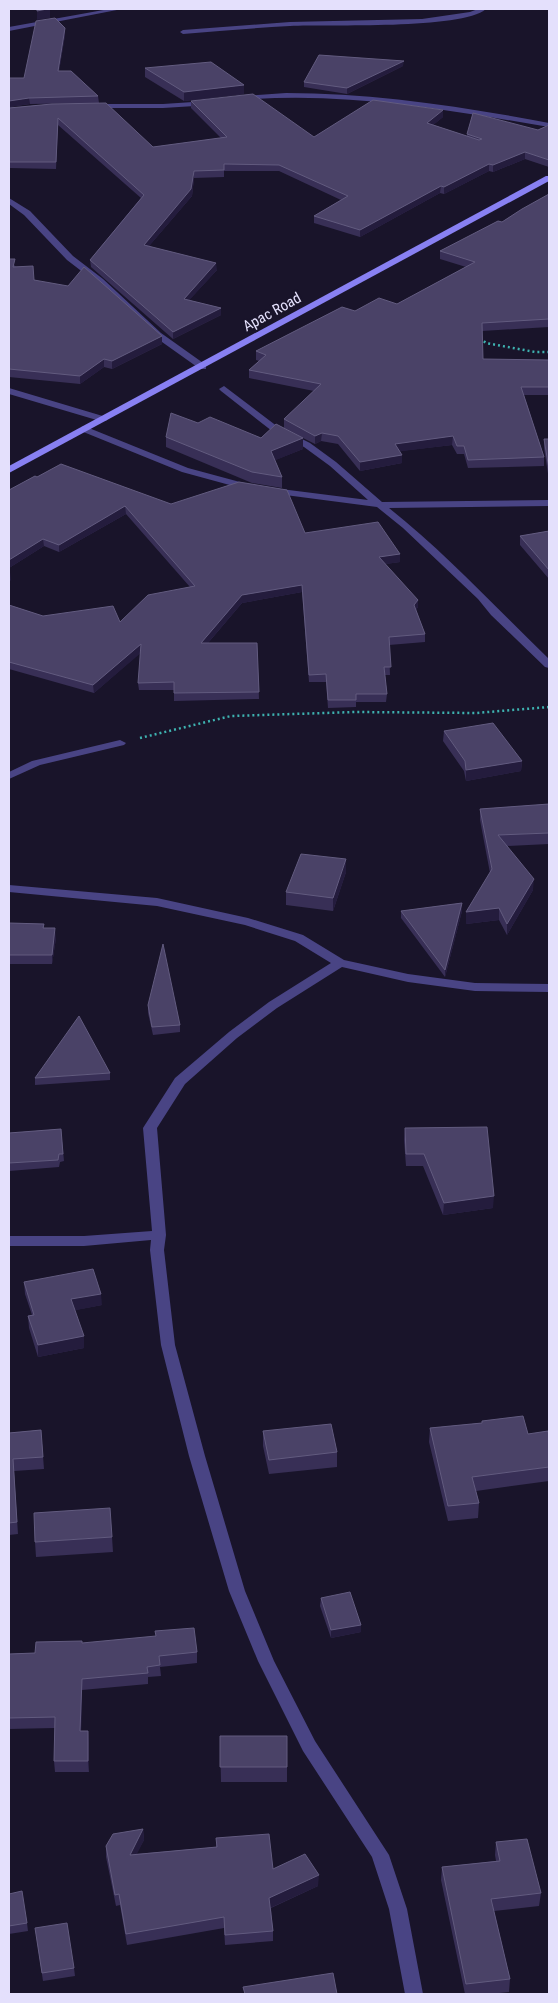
<svg xmlns="http://www.w3.org/2000/svg" width="558" height="2003" font-family="'Roboto Condensed',sans-serif">
<style>
.lines{fill:none;stroke-linecap:round;stroke-linejoin:round}
.path{stroke:#3eb2b0;stroke-width:2.5;stroke-dasharray:2 3;stroke-linecap:butt}
.service{fill:#494484;fill-rule:evenodd}
.minor{fill:#494484;fill-rule:evenodd}
.secondary{fill:#8880f2;fill-rule:evenodd}
.wall{fill:#382f56}
.shaded-wall{fill:#241c3d}
.building{fill:#4a4267;stroke:#625b7f}
.labels{text-anchor:middle;stroke-width:4;stroke-linejoin:round;paint-order:stroke}
.far-street-label{font-size:15px;fill:#e4e0fc;stroke:#19142a}
</style>
<rect width="100%" height="100%" fill="#19142a"/>
<g class="lines">
<path class="path" d="M480,338L486,343L535,352H549
M140,738L231,716L355,712L476,713L549,707"/>
<path class="service" d="M120,740L126,743L124,745L40,765L9,779V772L32,761Z"/>
<path class="minor" d="M109,9H122L9,31V27Z
M478,9H486C461,30 329,24 290,26C254,28 219,31 183,34L180,32L183,30L290,22L422,19L470,12Z
M286,93C368,93 452,105 533,120L549,123V127C448,110 344,91 241,100L237,98L241,96Z
M208,101H211V105L163,108H93L89,106L93,104H163Z
M9,198L30,211L73,256L103,279L161,333L206,365V369H200L155,337L97,283L67,260L24,215L9,204Z
M224,386L278,427L310,443L336,462L382,502L549,500V506L389,508C447,554 496,608 549,659V668L545,667L491,615L478,599L403,528L377,507L270,493V489L273,488L368,500L330,466L304,447L272,431L221,391L219,389Z
M9,388L106,417L108,419L106,421H100L9,394Z
M84,426L188,468L251,485L253,487L248,490L182,472L81,431V427Z
M9,885L157,898L248,918L303,935L344,960L408,974L475,983L549,984V992L475,991L408,982L342,967L277,1008L237,1038L185,1084L157,1128L166,1235L164,1250L175,1345L205,1456L245,1591L274,1661L315,1741L389,1855L407,1909L423,1994H405L389,1909L372,1857L303,1751L258,1661L229,1591L189,1456L161,1345L150,1250L151,1240L84,1246H9V1236H84L152,1231L143,1128L175,1078L229,1032L269,1002L331,963L295,941L245,925L157,906L9,892Z"/>
<path class="secondary" d="M546,176H549V181L9,473V466Z"/>
</g>
<path class="wall" d="M65,28V35L59,71L98,96L99,103L30,104L9,107V78H24Z
M403,66L347,94L304,87V82Z
M145,68L244,85V94L184,101L145,77Z
M191,101L314,137L443,117L433,125L467,136V134L538,130L549,125V167L525,159L493,172L489,171L444,194L440,193L360,237L314,223V216L341,200L279,171H224V177L194,178L192,196L149,246L217,270L189,300L221,308V315L173,339L91,267L90,260L141,198L58,125L56,169L9,168V108L52,104L153,147L221,138L191,108Z
M549,194V327L482,331L483,359L549,360V395H524L544,457V466L468,468L464,454H457L452,445L400,451L402,463L360,471L338,444L321,441L315,444L303,438V449L275,460L282,477V488L252,483L166,447V437L198,423L261,438L301,437L284,428V419L314,391L249,378V370L259,361L256,360V351L355,311L397,304L466,267L440,259V251L502,222Z
M9,259L15,266L34,280L162,344L112,369L104,367L80,384L9,377Z
M544,439H549V480L544,448Z
M37,477L171,504L400,554V562L385,564L418,607L416,610L425,634V642L389,645L390,675H385L387,694L386,702H356V707L328,708L326,682H309L302,592L242,603L208,643H257L259,699L174,701V690H139L138,683L141,652L94,693L9,669V605L43,616L120,622L190,587L126,514L59,552L44,546L9,568V490Z
M549,531V579L520,545V536Z
M444,731L522,761L521,771L466,781L464,771L443,741Z
M549,804V844L507,846L533,890L507,935L499,920L466,924L490,873L480,820V809Z
M346,872L333,911L286,905V892Z
M462,903V911L445,977L401,918V911Z
M9,923L44,924V928L56,938L52,964H9Z
M148,1005L180,1025V1032L153,1035L148,1013Z
M110,1073V1080L35,1085V1078Z
M405,1128L493,1208L443,1215L423,1166H406L404,1140Z
M61,1129L64,1161L60,1162L59,1167L9,1171V1133Z
M24,1282L102,1305L75,1310L84,1348L38,1357L29,1328L28,1316L32,1315L25,1294Z
M482,1421L528,1434L549,1435V1481L476,1491L479,1503L478,1518L448,1521L429,1442L430,1428L482,1423Z
M41,1430L44,1469L14,1471L18,1534L9,1535V1433Z
M263,1431L337,1452V1467L269,1474L263,1446Z
M112,1537L113,1552L36,1557L35,1542Z
M321,1598L361,1625V1632L331,1638L320,1606Z
M82,1643L197,1652V1663L160,1667L161,1676L148,1677V1684L82,1690L81,1731H88L89,1772H55L54,1761L55,1728L9,1729V1654L35,1653Z
M220,1736H287V1782H221Z
M143,1829L144,1840L136,1854L216,1847V1838L273,1869L318,1886L271,1908L273,1931V1941L225,1945L224,1928L127,1945L120,1905L116,1906L106,1857V1846Z
M496,1842L541,1893L539,1906L494,1911L510,1979L509,1992L490,1994H465L441,1880L442,1867L496,1861L495,1855Z
M9,1894L27,1923L28,1931L9,1934Z
M35,1928L74,1968L75,1976L43,1981Z"/>
<path class="shaded-wall" d="M47,9H50V18L37,20V11Z
M65,28V35L58,78V71Z
M404,61L403,66L347,94V88Z
M244,85V94L184,101V92Z
M29,98L30,104L9,107V101Z
M443,110V117L427,130V123Z
M525,152V159L493,172V165Z
M489,164V171L444,194V187Z
M194,171V178L192,196L144,252V245Z
M441,186L440,193L360,237V230Z
M216,263L217,270L184,306V299Z
M221,308V315L173,339V332Z
M162,336V344L112,369V361Z
M104,359V367L80,384V376Z
M322,433L321,441L315,444V436Z
M453,436L452,445L395,452V444Z
M303,438V449L271,462V451Z
M402,455V463L360,471V462Z
M125,506L126,514L59,552V545Z
M43,539L44,546L9,568V560Z
M400,554V562L379,565V557Z
M10,572L11,580L9,582V574Z
M302,585V592L242,603L201,651V643L242,595Z
M418,600V607L414,613V605Z
M141,644L142,652L94,693L93,685Z
M522,761L521,771L466,781V770Z
M346,859V872L333,911V898Z
M534,879L533,890L507,935V924Z
M462,903V911L445,977V970Z
M499,908V920L466,924V912Z
M55,928L56,938L52,964V955Z
M494,1196L493,1208L443,1215L444,1203Z
M101,1294L102,1305L72,1311L71,1299Z
M84,1336V1348L38,1357V1345Z
M361,1625V1632L331,1638V1630Z
M82,1679V1690L81,1742L80,1731Z
M88,1731L89,1742V1772L88,1761Z
M143,1829L144,1840L131,1866L130,1855Z
M319,1875L318,1886L270,1908L269,1898Z"/>
<path class="building" d="M37,9H47L37,11Z
M55,18L65,28L58,71H71L98,96L29,98L9,101V78H24L36,21Z
M319,55L404,61L347,88L304,82Z
M211,62L244,85L184,92L145,68Z
M253,94L314,137L373,100L443,110L427,123L479,140L482,139L467,134L473,113L538,130L549,125V160L525,152L493,165L489,164L444,187L441,186L360,230L314,216L348,196L279,165L224,164V170L194,171L191,189L144,245L216,263L184,299L221,308L173,332L90,260L144,195L58,118L56,162H9V108L52,104L106,103L153,147L227,137L191,101Z
M549,194V319L482,323L483,359L549,360V387H521L544,457L468,460L464,446H457L453,436L395,444L402,455L360,462L338,436L322,433L315,436L284,419L321,384L249,370L266,355L256,351L342,307L355,311L379,298L397,304L475,262L440,251L498,221L502,222L522,209Z
M9,259H15L13,267L33,266L34,280L68,286L84,267L162,336L112,361L104,359L80,376L9,369Z
M171,413L198,423L210,417L261,438L276,424L303,438L271,451L282,477L252,472L166,437Z
M544,439H549V469Z
M61,464L171,504L239,482L287,490L305,533L378,522L400,554L379,557L418,600L414,605L425,634L389,637L391,667H384L387,694H356V700H328L326,674L309,675L302,585L242,595L201,643H257L259,692L174,693V682L138,683L141,644L93,685L9,662V605L43,616L113,606L120,622L148,595L195,586L125,506L59,545L43,539L9,560V490L35,476L37,477Z
M549,531V570L520,536Z
M493,723L522,761L466,770L465,761L444,731Z
M549,804V833L498,835L534,879L507,924L499,908L466,912L492,869L480,809Z
M301,854L346,859L333,898L286,892Z
M462,903L445,970L401,911Z
M9,923L44,924L43,928H55L52,955H9Z
M163,944L180,1025L152,1027L148,1005Z
M79,1016L110,1073L35,1078Z
M487,1127L494,1196L444,1203L424,1154H406L405,1128Z
M61,1129L63,1154H59L58,1160L9,1163V1133Z
M93,1269L101,1294L71,1299L84,1336L38,1345L28,1316L34,1315L24,1282Z
M523,1416L528,1434L548,1431L549,1435V1467L472,1477L479,1503L448,1506L430,1428L482,1423V1421Z
M331,1424L337,1452L269,1460L263,1431Z
M41,1430L43,1457L13,1459L17,1522L9,1523V1433Z
M110,1508L112,1537L35,1542L34,1513Z
M350,1592L361,1625L331,1630L321,1598Z
M194,1628L197,1652L159,1656L160,1665L147,1667L148,1673L82,1679L80,1731H88V1761H54L55,1717L9,1718V1654L35,1653L36,1642L82,1641V1643L156,1636L155,1631Z
M220,1736H287V1767H220Z
M143,1829L130,1855L217,1847L216,1838L269,1834L273,1869L305,1854L319,1875L269,1898L273,1931L225,1935L224,1917L126,1934L119,1894L115,1895L106,1846L113,1834Z
M527,1839L541,1893L491,1899L510,1979L466,1984L442,1867L500,1861L496,1842Z
M22,1891L27,1923L9,1926V1894Z
M67,1923L74,1968L42,1973L35,1928Z
M333,1973L337,1994H245L243,1987Z"/>
<g class="labels">
<g class="far-street-label">
<text transform="translate(272 312) rotate(-29)" y="5">Apac Road</text>
</g>
</g>
<rect width="558" height="2003" fill="none" stroke="#e4e0fc" stroke-width="20"/>
</svg>
